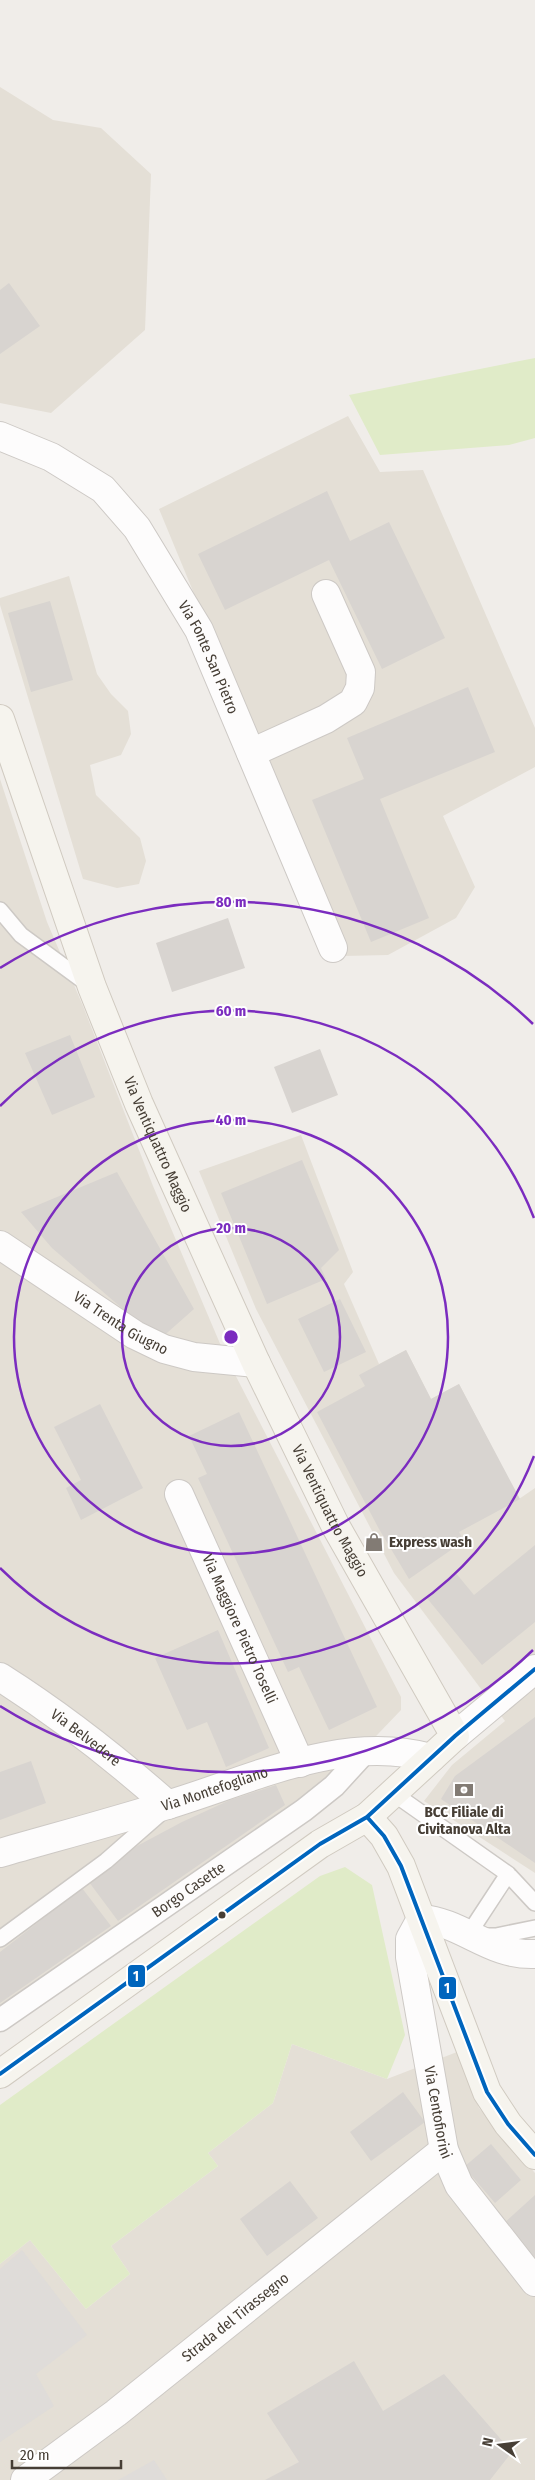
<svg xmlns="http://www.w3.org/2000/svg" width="535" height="2480" font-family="'Fira Sans Condensed',sans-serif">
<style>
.residential{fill:#e4dfd6}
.green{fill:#e0ebc8}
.parking{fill:#dfdcd9}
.building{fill:#d8d4d0}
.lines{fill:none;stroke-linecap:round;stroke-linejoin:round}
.service-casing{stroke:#cdc9c5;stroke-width:18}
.pedestrian-casing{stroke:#cdc9c5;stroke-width:25}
.minor-casing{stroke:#cdc9c5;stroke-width:30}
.secondary-casing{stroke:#d0cac0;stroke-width:30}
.service{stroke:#fdfcfc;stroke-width:15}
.pedestrian{stroke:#fdfcfc;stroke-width:22}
.minor{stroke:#fdfcfc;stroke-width:28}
.secondary{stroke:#f6f4ee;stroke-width:28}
.bus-1-casing{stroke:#fff;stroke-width:8}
.bus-1{stroke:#0065bd;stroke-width:4}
.ring{fill:none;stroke:#7b2cbf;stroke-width:2.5}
.bus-dot{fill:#463e35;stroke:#fff;stroke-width:2}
.labels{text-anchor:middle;stroke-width:4;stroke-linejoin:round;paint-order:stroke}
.street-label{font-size:15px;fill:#463e35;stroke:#fff}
.poi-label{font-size:15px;font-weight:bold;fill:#463e35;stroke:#fff;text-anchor:start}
.centre{fill:#7b2cbf;stroke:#fff;stroke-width:2.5}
.ring-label{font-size:15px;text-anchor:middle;font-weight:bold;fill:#7b2cbf;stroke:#fff;stroke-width:4;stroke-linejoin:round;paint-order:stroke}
.line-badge{stroke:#fff;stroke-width:2}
.badge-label{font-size:14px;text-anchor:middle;font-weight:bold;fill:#fff}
</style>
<rect width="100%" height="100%" fill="#f0ede9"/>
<path class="residential" d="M0,87L53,120L101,128L151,174L145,330L51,413L0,403Z
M348,416L380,472L423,470L535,728V767L443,816L475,887L456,918L388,955L344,956L159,509Z
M69,576L97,674L111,694L128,711L131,734L121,755L90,765L96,795L140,838L146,861L139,884L117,888L83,879L0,605V598Z
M0,779L47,922L83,1006L153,1186L224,1353L401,1697V1710L334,1780L0,2015Z
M301,1135L353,1272L344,1284L379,1364L406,1350L431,1399L459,1384L519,1499L535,1488V1873L424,1801L452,1765L505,1721L394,1573L256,1309L199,1171Z
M292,2044L387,2079L457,2052L479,2108L535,2173V2480H0V2264L30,2240L86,2309L130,2274L111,2246L218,2166L208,2153L273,2103Z"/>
<path class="green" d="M535,358V438L509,445L380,455L349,395Z
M345,1867L372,1885L405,2035L387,2079L292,2044L273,2103L208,2153L218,2166L111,2246L130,2274L86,2309L30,2240L0,2264V2105L320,1876Z"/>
<path class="parking" d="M22,2250L87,2335L36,2374L54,2406L0,2442V2269Z
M154,2460L167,2480H118Z"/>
<path class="building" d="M9,283L40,326L0,354V290Z
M327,491L350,541L389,522L445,638L382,669L329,560L225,610L198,554Z
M50,601L73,680L31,692L8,613Z
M468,687L495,752L380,799L429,918L371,942L312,800L364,779L347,738Z
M228,918L245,968L172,992L156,943Z
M70,1035L95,1097L52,1115L25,1053Z
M320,1049L338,1095L292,1113L274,1067Z
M302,1160L339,1250L321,1268L326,1279L267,1304L221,1193Z
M117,1172L194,1309L159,1340L52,1248L21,1212Z
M340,1299L366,1352L324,1372L298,1319Z
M406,1350L431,1399L459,1384L520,1499L459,1532L464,1541L409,1579L379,1529L317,1412L365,1386L359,1375Z
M100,1404L143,1488L81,1520L66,1488L81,1480L54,1427Z
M239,1412L377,1707L329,1730L299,1667L288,1672L198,1478L207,1474L189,1436Z
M535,1545V1622L482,1665L426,1597L455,1572L474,1595Z
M218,1630L269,1748L226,1767L207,1722L187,1730L155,1658Z
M535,1717V1863L441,1799L455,1776Z
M31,1761L46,1803L0,1820V1772Z
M276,1785L285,1805L118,1921L89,1882L137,1846L182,1822L230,1800Z
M82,1888L111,1926L0,2003V1952Z
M403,2092L425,2122L371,2161L350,2132Z
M491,2144L521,2180L495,2203L464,2167Z
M290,2181L318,2218L267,2256L240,2219Z
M535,2195V2260L503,2224Z
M354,2361L383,2411L444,2374L512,2452L490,2480H265L299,2462L267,2413Z"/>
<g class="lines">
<g class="service-casing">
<path id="service" d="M0,910L21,935L89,985
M393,1793L508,1874L535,1903
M468,1935L508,1874
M482,1936H496L535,1928
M0,1939L106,1861L162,1812"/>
</g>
<g class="pedestrian-casing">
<g id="pedestrian">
<path id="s1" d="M0,2020L304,1810L334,1786L367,1750"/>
</g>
</g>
<g class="minor-casing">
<g id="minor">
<path id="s2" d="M0,436L51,457L103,489L137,528L199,630L333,948"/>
<path d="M251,753L326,719L353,702L360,688L361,672L326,594"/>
<path id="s3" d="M0,1245L135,1335L164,1349L194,1357L256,1363"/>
<path id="s4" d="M179,1494L300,1763"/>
<path id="s5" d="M0,1677C60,1715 115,1758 168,1805"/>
<path d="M455,1736L535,1669"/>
<path id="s6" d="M0,1853C56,1837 112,1822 167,1805C251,1780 342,1733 431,1758"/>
<path id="s7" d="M535,1954C489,1956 463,1922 421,1919L410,1939V1957L444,2150L459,2185L535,2282"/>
<path id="s8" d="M25,2480L116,2413L444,2150"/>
</g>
</g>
<g class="secondary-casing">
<g id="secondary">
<path id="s9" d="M0,719L92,987L139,1104L256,1363L335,1525L455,1736L367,1817L320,1844L0,2074"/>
<path d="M367,1817L384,1836L401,1866L487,2092L508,2124L535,2155"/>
</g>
</g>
<use href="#service" class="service"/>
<use href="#pedestrian" class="pedestrian"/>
<use href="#minor" class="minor"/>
<use href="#secondary" class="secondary"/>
<g class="bus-1-casing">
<path id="bus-1" d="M367,1817L384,1836L401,1866L487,2092L508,2124L535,2155
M0,2074L320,1844L367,1817L455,1736L535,1669"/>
</g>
<use href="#bus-1" class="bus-1"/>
</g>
<g class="ring">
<circle cx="231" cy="1337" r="109"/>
<circle cx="231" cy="1337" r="217"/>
<path d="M534 1456A326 326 0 0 1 0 1568M0 1106A326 326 0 0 1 534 1218"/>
<path d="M533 1650A435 435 0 0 1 0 1706M0 968A435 435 0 0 1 533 1024"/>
</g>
<defs>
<g id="shop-bare" transform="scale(1.5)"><path d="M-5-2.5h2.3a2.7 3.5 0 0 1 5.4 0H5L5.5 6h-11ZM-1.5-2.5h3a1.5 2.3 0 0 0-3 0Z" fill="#827b74" stroke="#fff" stroke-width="2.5" paint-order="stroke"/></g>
<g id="bank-bare" transform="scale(1.5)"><path d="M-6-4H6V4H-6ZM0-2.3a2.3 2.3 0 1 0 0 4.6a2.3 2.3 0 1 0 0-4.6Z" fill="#827b74" stroke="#fff" stroke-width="2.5" paint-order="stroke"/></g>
</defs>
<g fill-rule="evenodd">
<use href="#shop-bare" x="374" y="1542"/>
<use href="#bank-bare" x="464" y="1790"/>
</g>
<circle class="bus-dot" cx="222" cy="1915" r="4.5"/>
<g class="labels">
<g class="street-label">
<text dy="5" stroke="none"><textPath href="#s2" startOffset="316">Via Fonte San Pietro</textPath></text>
<text dy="5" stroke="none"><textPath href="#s9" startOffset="454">Via Ventiquattro Maggio</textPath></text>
<text dy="5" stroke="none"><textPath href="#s3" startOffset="144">Via Trenta Giugno</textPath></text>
<text dy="5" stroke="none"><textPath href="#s9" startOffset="859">Via Ventiquattro Maggio</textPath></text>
<text dy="5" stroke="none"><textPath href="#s4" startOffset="148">Via Maggiore Pietro Toselli</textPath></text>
<text dy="5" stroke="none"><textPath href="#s5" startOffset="105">Via Belvedere</textPath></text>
<text dy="5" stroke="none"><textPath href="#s6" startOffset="224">Via Montefogliano</textPath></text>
<text dy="5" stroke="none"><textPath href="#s1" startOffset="229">Borgo Casette</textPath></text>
<text dy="5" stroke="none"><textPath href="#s7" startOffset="319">Via Centofiorini</textPath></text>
<text dy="5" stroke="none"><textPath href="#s8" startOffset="266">Strada del Tirassegno</textPath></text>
</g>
<g class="poi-label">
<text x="389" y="1547">Express wash</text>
<text x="464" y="1817" text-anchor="middle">BCC Filiale di<tspan x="464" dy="17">Civitanova Alta</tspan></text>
</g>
</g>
<circle cx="231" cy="1337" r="8" class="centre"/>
<g class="ring-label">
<text x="231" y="907">80 m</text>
<text x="231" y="1016">60 m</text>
<text x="231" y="1125">40 m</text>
<text x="231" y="1233">20 m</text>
</g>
<g class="line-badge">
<rect x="127" y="1964" width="19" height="24" rx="5" fill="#0065bd"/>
<rect x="438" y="1976" width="19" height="24" rx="5" fill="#0065bd"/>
</g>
<g class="badge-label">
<text x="136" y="1981">1</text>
<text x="447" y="1993">1</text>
</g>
<g transform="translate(500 2445) rotate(284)" stroke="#ffffff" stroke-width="4" paint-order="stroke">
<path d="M0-4L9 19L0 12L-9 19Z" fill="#463e35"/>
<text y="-8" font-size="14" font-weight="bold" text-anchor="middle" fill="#463e35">N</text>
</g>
<path d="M12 2460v8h109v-8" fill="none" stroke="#463e35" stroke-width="2.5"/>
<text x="20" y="2460" font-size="15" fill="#463e35" stroke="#ffffff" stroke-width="4" paint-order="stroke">20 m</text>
</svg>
